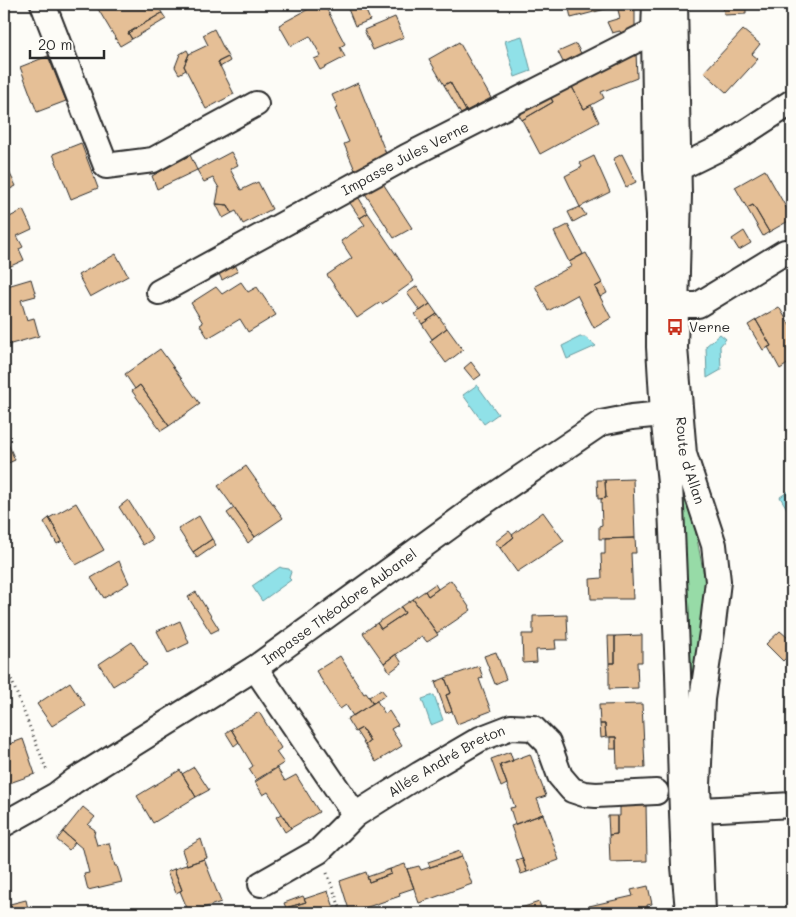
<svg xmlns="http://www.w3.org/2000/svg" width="796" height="917" font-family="Mali,sans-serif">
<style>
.green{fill:#97dba7;stroke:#618369}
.water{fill:#90e1e8;stroke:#68989c}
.building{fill:#e5bf96;stroke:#2b2b2b}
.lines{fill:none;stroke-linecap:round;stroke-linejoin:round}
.minor-casing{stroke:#2b2b2b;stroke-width:28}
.path{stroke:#2b2b2b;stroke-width:3;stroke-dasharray:1 4;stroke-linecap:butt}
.minor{stroke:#fdfcf7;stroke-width:24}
.labels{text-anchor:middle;stroke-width:4.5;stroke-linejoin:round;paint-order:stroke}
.street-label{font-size:14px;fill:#2b2b2b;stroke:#fdfcf7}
.poi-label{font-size:14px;fill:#2b2b2b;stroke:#fdfcf7;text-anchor:start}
</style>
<rect width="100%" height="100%" fill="#fdfcf7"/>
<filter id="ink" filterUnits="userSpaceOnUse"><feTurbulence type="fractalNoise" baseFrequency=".02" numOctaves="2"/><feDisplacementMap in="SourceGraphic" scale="10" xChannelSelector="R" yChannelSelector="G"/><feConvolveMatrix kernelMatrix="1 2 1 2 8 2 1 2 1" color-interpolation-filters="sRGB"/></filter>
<g filter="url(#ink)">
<path class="green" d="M676,463L692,513L705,581L702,625L692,700L684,699Z"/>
<path class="water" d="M522,36L531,71L515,77L505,41Z
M720,334L726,339L720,346L721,370L707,378L706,346Z
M580,337H585L596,346L567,359L562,346Z
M477,385L498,414L484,424L463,395Z
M792,489V517L780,497Z
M280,567L282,568L289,569L291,572L289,578L291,580L262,601L252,586Z
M434,695L443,720L431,725L422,699Z"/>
<path class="building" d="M107,4H157L162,13L128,33L132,39L120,46L98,9Z
M318,4H324L345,44L340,47L345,57L320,70L314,59L321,56L310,36L291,46L279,25Z
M346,4H363L370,20L355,26Z
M568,4H629L631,11L635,10V30L622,37L620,31L612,33L607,22L620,18L617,6L571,18Z
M723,4H746V14L724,15Z
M162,13L166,19L132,39L128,33Z
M395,17L404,37L373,50L364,30Z
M214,29L228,57L218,62L234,94L206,109L184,66L189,54L208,45L203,35Z
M743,30L760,44L752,54L758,59L727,93L704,72Z
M459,42L491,98L466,111L450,82L444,85L429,59Z
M576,44L583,57L565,66L558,52Z
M187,50L189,54L184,66L186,70L179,74L175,67L180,54Z
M636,52L637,78L601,92L604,98L584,109L571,85Z
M48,56L66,101L37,112L20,67Z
M228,57L230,61L220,67L218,62Z
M450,82L466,111L461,114L444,85Z
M358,83L387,156L355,170L344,144L349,142L335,109L338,108L332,95Z
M572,87L584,109L591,105L599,122L540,154L522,120L553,102L551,98Z
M550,96L553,102L522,120L517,112Z
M81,143L98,188L71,199L53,154Z
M231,152L238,165L230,169L241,190L258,182L272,209L243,224L236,211L232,213L228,205L216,204L219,188L213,178L204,182L197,170Z
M622,154L636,182L626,187L613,159Z
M190,155L197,170L157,189L152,176Z
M594,156L610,192L580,207L565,176L582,167L580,163Z
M4,162L16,186L4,192Z
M765,170L792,218V219L769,232L753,205L747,208L735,187Z
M382,182L412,228L394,238L364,192Z
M357,195L368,213L360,218L348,200Z
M216,204L228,205L232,213L223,218Z
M753,205L769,232L763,236L747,208Z
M580,207L586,215L573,222L568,212Z
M23,210L32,229L17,236L23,247L19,249L24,260L4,269V220Z
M368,213L414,281L382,304L381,302L357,318L327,275L352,258L341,241L365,225L360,218Z
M568,225L583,254L569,262L554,232Z
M744,231L751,243L739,250L732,239Z
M586,253L602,283L595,287L611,318L594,328L577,295L548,311L535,286L572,266L569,262Z
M116,254L128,276L90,297L78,275Z
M234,262L238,271L222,280L218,272Z
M31,279L36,296L21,300L27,320L34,318L39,336L4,346V305L8,304L4,287Z
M241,282L248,292L257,287L276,315L248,332L240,319L208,338L200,325L203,323L191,303L216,287L222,294Z
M602,283L607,293L600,297L595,287Z
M417,286L430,304L420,311L407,293Z
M430,304L437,314L422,324L415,314Z
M779,307L792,329V361L780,369L768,347L771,346L756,320Z
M437,314L447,328L432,339L422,324Z
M756,320L771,346L763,350L748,325Z
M447,328L463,350L446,363L430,341Z
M160,349L200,404L169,426L140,385L135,389L125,374Z
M471,362L481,375L474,380L464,368Z
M140,385L169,426L161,431L132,391Z
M4,434L15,460L4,465Z
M246,466L283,518L255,537L218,486Z
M633,479L635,538L599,539V526L602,525L601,499L606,498L605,480Z
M597,480H605L606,498L598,499Z
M128,500L153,539L143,545L119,507Z
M76,503L104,550L76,565L49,518Z
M234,508L255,537L248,543L227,513Z
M543,512L564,541L517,572L500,548L514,537L512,535Z
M199,516L212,539L193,552L178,529Z
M49,518L62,541L57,544L44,522Z
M509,531L514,537L500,548L495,542Z
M635,538L636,553H631L633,599H591L590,579L602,578L601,554H605V539Z
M212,539L216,545L197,558L193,552Z
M119,561L129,583L104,598L91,578Z
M451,580L471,610L437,633L413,599L425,591L428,596Z
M435,584L438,589L428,596L425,591Z
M196,592L219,629L211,633L188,597Z
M413,599L438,635L427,642L422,636L384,663L363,633L377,623L381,629L405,613L401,607Z
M401,607L405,613L381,629L377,623Z
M567,615L568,640H555L556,649L536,650L537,662L523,663L522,634H533V616Z
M180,621L189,643L168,653L157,631Z
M780,631L787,637L792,632V654L791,653L783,661L766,644Z
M642,635V662H637L638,688L609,689V663H615V636Z
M608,636H615V663H609Z
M132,642L147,665L113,686L99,664Z
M496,652L506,679L495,684L484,656Z
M396,654L402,663L390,672L384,663Z
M340,656L364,694L366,693L373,703L353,716L346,705L340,709L316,671Z
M479,666L483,678L479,679L491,711L457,724L446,695L451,693L445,678Z
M445,678L451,693L446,695L452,711L446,713L435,682Z
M70,682L85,705L52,726L37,704Z
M381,689L386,695L373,703L369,697Z
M377,701L385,714L389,711L398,725L391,729L402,746L376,762L365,745L370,741L362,728L355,732L347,719Z
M642,704L645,768H617L616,737H606L605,724H600L599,705Z
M259,712L281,748L276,752L284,763L256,780L249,769L253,766L231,729Z
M600,724H605L606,737L601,738Z
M362,728L370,741L365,745L356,731Z
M231,729L239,742L234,746L226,733Z
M610,737H616V749H610Z
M23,739L35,774L4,785V746Z
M510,752L513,761L500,765L507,784L501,787L491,759Z
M530,754L546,796L537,799L543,814L515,824L510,808L515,807L500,765Z
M194,767L209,790L196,797L182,774Z
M277,768L285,781L296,775L319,812L291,828L268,792L263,795L255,782Z
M180,770L196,797L153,823L137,796Z
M620,804H646L647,861L610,862L609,835L617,834V816H620Z
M83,807L95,817L88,825L95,830L94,835L97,845L109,843L115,866H117L122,882L88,890L84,874L89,873L83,849L63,832Z
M281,814L291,828L285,832L276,817Z
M543,814L559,860L527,872L511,826Z
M608,816H617V834L609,835Z
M63,832L75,842L69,850L57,840Z
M201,839L207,858L187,865L182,850Z
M792,842V883H791L786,843Z
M460,851L462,857L430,867L428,862Z
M462,857L472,884L419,903L407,869L419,866L421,870Z
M522,858L527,872L521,874L516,860Z
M204,859L221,902L189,913L180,891L182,890L174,869Z
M405,864L414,888L399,893L400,896L350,913L340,881L366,872L369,882L391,874L390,869Z
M174,869L182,890L176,893L167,872Z
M390,869L391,874L369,882L367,877Z
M648,886L652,904L647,905L648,913H591L589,906L633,896L631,890Z
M328,891L336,913H288L286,908L306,902L304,899Z
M303,896L306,902L286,908L284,903Z
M26,900L29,913H13L10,904Z
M539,902L543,913H506Z"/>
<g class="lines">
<g class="minor-casing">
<g id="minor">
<path d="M43,4L106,166L153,160L256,104"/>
<path d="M655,4L654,31L656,169L659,215V347L663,414L670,483L678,673L681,785L684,866L688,911"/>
<path id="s1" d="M675,4L679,195L675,348L684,454L714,545L718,581L712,632L702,699L698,785L703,913"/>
<path d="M665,169L679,168L724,146L792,102"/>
<path id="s2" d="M159,292L406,157L654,31H668"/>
<path d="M661,305H698L785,252L792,254"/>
<path d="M255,668L355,815"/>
<path d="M684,811L792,805"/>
<path id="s3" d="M4,824L56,795L74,781L255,668L474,509L601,423L632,417L663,414L678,415"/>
<path id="s4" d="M261,884L319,851L355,815L420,774L480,739L511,727L533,728L548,743L560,776L572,790L584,794L596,795L656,792"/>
</g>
</g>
<path class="path" d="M4,661L47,771
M327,873L342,913"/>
<use href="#minor" class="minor"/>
</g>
</g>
<defs>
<g id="bus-bare" transform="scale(1.35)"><path d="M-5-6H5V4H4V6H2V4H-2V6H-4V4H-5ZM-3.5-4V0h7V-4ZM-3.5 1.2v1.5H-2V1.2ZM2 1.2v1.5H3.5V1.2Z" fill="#c8321e" stroke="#fdfcf7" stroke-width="2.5" paint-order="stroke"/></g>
</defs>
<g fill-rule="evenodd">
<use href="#bus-bare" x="675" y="327"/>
</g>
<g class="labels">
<g class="street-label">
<text dy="5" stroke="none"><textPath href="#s2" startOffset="280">Impasse Jules Verne</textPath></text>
<text dy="5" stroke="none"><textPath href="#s1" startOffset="458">Route d'Allan</textPath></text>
<text dy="5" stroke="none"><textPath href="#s3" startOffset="400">Impasse Théodore Aubanel</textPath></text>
<text dy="5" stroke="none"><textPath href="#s4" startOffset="224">Allée André Breton</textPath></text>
</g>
<g class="poi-label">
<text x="689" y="332">Verne</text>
</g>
</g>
<rect width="796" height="917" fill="none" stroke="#fdfcf7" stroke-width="20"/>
<rect x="10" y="10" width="776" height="897" fill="none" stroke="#2b2b2b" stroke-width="2" filter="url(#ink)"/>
<path d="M30 50v8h74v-8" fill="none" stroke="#2b2b2b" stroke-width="2.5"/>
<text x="38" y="50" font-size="15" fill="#2b2b2b" stroke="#fdfcf7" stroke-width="4" paint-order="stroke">20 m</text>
</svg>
